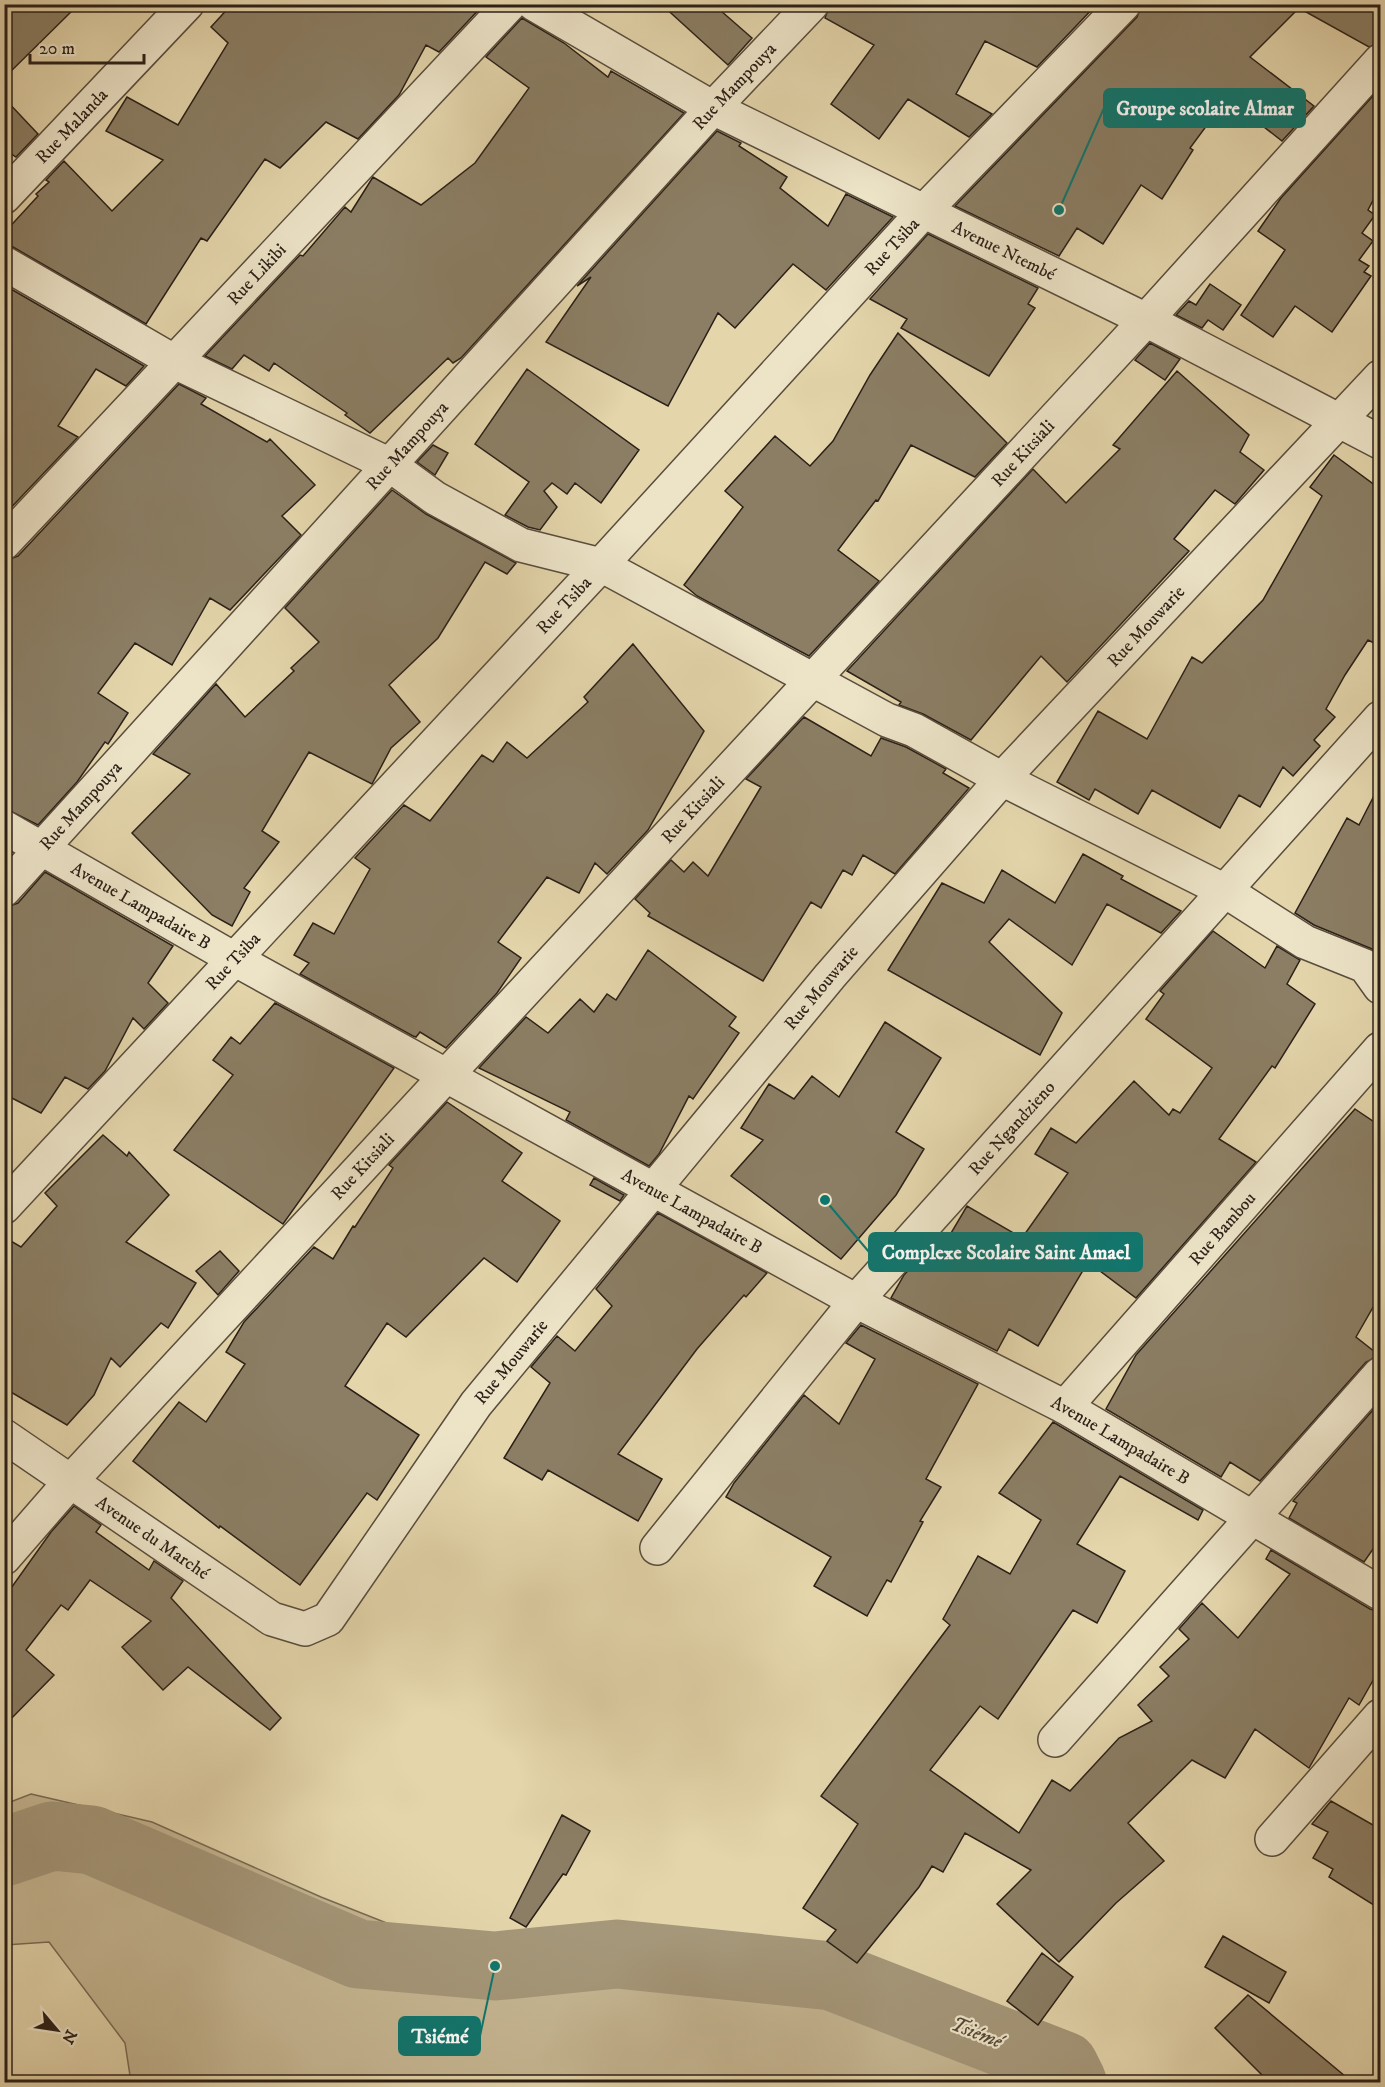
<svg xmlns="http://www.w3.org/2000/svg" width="1385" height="2087" font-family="'IM FELL DW Pica',serif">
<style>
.green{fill:#c5b692;stroke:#786b55;stroke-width:1.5}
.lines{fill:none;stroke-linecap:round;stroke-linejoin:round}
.river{stroke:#a59779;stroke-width:69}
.building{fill:#8b7e64;stroke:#2b2018;stroke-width:1.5}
.minor-casing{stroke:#594d3d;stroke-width:36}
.minor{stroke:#ede4c8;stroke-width:33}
.labels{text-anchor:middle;stroke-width:4.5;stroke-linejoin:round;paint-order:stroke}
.street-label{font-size:18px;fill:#2b2018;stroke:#ede4c8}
.water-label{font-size:20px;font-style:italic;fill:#564a3a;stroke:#ede4c8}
.leader{fill:none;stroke:#0f766e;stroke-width:2}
.callout-dot{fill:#0f766e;stroke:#ede4c8;stroke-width:2}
.callout{fill:#0f766e;stroke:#0f766e;stroke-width:2}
.callout-label{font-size:20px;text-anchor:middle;font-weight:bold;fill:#fff}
</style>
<rect width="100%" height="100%" fill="#e4d5ab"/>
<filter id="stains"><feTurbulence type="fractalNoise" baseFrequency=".00333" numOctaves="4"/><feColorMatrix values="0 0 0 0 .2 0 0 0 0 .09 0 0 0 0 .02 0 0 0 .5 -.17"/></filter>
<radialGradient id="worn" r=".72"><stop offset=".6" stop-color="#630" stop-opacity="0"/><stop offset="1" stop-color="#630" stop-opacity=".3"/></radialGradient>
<path class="green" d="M31,1794L152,1822L321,1897L495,1966L617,1954L832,1976L1064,2066L1072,2082H131L125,2043L49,1942L5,1945V1804Z"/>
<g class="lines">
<path class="river" d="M4,1852L52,1836L92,1840L358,1954L495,1966L617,1954L832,1976L1064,2066L1072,2082"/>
</g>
<path class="building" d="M4,4H79L4,78Z
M232,4H484L439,52L426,45L399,95L358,139L326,122L280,168L265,159L207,241L201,238L146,324L13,247L4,244V233L38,196L36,194L49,182L46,180L64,161L112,211L163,160L106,131L127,97L178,125L228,43L211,27Z
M661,4H713L752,38L728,65Z
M830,4H1097L1037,67L985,41L956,94L992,114L969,137L908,99L879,139L831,104L874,45L825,18Z
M1142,4H1380V43L1369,47L1299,8L1250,57L1314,106L1282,141L1227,98L1190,148L1193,150L1162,199L1141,185L1103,244L1077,228L1059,256L955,206L1137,17Z
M522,18L564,43L608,77L611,71L684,113L461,358L453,363L448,358L370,433L345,415L347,413L274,363L269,371L244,355L232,369L205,356L300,255L303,256L345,207L351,212L373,177L421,205L475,163L529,88L486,57Z
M1380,88V187L1368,210L1375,215L1362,233L1373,241L1359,260L1369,266L1364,272L1371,276L1332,332L1295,306L1273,337L1241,315L1285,250L1258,231L1281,198Z
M4,98L38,134L16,157L4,149Z
M717,131L741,143L739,146L787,177L780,188L828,226L846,194L893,217L826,290L793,264L735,328L718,313L668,406L546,342L591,277L577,286Z
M928,234L1038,288L1028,304L1035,308L989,376L901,328L907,319L870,299Z
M1210,284L1241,305L1223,330L1208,320L1202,328L1176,315L1189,301L1196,305Z
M4,285L144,366L126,386L96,369L58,426L78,437L4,515Z
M898,333L1007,443L975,477L911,445L878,501L876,500L838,550L879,581L809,656L697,596L684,585L743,507L725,491L775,436L810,466L833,441L870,375Z
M1150,343L1180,359L1165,380L1135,360Z
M527,369L639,450L601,503L575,483L567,494L552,483L544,491L557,507L540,530L528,527L505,515L529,482L475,444Z
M1177,371L1249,435L1240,452L1264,470L1235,504L1215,490L1174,539L1189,551L1067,682L1041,656L971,740L923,714L899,705L901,702L847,671L1033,469L1066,503L1120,449L1113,445Z
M179,384L206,398L201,404L267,442L270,439L315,485L282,516L301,535L230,610L210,598L172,665L135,643L98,693L128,713L108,744L105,742L77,782L38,825L4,808V561L18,556Z
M433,445L448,453L435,475L417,462Z
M1334,455L1380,489V646L1368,640L1345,675L1326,709L1335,717L1314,740L1320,746L1293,776L1283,767L1260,807L1239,795L1220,828L1152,790L1138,814L1095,789L1089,800L1057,782L1098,711L1147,739L1192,657L1202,663L1263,600L1322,496L1310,487Z
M392,490L426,514L516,563L507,574L485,562L438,638L389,685L420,722L391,748L372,784L309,752L262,831L279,842L244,888L250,892L232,926L212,915L132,833L190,774L153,754L216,684L245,717L294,671L291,668L319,642L285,608Z
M633,644L704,731L648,830L607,874L595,863L579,893L547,877L498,942L521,958L497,993L446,1048L420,1032L416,1037L413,1036L300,974L309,963L294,955L313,923L334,934L370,869L355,858L404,805L430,821L482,755L493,762L507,742L527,758L588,702L584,697Z
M804,717L871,756L881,738L906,747L946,769L943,773L969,788L895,874L863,855L852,875L843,870L821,908L811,902L763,981L648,916L650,913L635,899L671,860L684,872L693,862L708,876L761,787L746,779Z
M1380,784V955L1372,949L1314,925L1295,913L1347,818L1359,825Z
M1083,854L1123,876L1121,879L1181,911L1161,933L1107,904L1072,965L1009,919L989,942L1062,1013L1040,1055L888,970L942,883L984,903L1002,870L1055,903Z
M45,872L173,946L148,983L168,1003L144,1029L133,1018L105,1071L88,1089L65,1077L41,1113L4,1094V908L18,903Z
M1213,931L1265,968L1277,946L1300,960L1287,984L1315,1004L1275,1068L1272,1066L1219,1139L1256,1162L1136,1298L1088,1262L1038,1346L1009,1329L997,1351L891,1298L904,1275L940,1236L947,1240L967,1206L1022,1238L1068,1173L1035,1154L1051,1128L1076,1143L1134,1081L1169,1115L1173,1109L1180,1113L1212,1068L1146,1019L1164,994L1160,991Z
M648,950L736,1017L729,1026L739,1033L693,1099L689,1096L659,1154L649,1166L566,1120L570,1112L479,1068L526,1017L548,1033L580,999L594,1012L607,994L616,1000Z
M275,1003L394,1068L283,1224L174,1150L233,1075L213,1060L231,1037L240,1044Z
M885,1022L941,1058L896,1132L924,1149L896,1195L841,1259L731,1176L763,1140L741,1128L769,1084L794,1099L812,1076L839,1097Z
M447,1102L522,1153L502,1181L560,1221L517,1282L484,1258L406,1337L387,1323L345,1386L419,1435L377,1500L367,1493L300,1585L220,1526L219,1528L133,1461L179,1402L206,1422L245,1364L226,1352L244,1322L314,1247L333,1259L353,1226L355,1227L393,1168L389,1165Z
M1355,1109L1380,1126V1295L1356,1337L1380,1356L1366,1362L1260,1481L1230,1462L1221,1477L1106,1409L1136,1355Z
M103,1135L127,1156L129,1152L169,1195L126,1242L196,1283L168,1328L161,1323L120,1367L111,1358L94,1395L67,1425L4,1388V1237L21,1247L57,1206L45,1193Z
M594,1178L624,1195L620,1201L590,1185Z
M658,1213L767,1273L746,1297L744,1295L697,1349L618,1454L662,1479L638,1521L548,1470L542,1480L504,1458L550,1383L531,1367L557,1336L575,1351L612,1306L596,1289Z
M220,1251L239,1271L218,1295L196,1271Z
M861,1325L978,1384L926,1479L941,1487L920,1521L923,1522L891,1582L887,1580L867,1616L814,1586L831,1557L726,1497L734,1483L804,1395L839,1424L875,1359L846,1343Z
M1380,1402V1539L1364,1562L1289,1518L1297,1503L1293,1501Z
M1053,1422L1203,1510L1198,1520L1120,1476L1077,1544L1125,1571L1097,1623L1073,1610L998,1719L980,1706L930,1770L1019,1833L1052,1780L1070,1791L1119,1738L1152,1721L1138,1705L1169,1676L1160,1667L1189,1639L1179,1629L1202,1603L1238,1638L1290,1574L1266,1559L1271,1550L1370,1609L1380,1612V1668L1359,1705L1349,1698L1309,1768L1255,1729L1225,1778L1192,1760L1128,1823L1164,1861L1116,1903L1059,1962L997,1904L1031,1870L965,1833L943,1872L932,1866L919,1887L857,1963L827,1941L836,1930L803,1908L858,1824L821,1796L950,1625L943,1619L978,1556L1010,1574L1041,1520L999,1493Z
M74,1506L101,1525L96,1532L149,1570L154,1561L183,1581L171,1598L281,1718L270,1730L188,1667L163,1690L122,1647L151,1621L90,1580L68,1610L61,1605L26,1650L54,1675L4,1726V1598L51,1532Z
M1331,1801L1380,1829V1909L1329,1877L1333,1869L1313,1858L1328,1832L1312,1824Z
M562,1815L590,1831L566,1875L563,1874L526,1927L510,1918Z
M1223,1936L1286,1972L1269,2003L1205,1967Z
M1042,1953L1073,1977L1038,2025L1007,2001Z
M1248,1995L1352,2082H1269L1215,2028Z"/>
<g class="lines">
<g class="minor-casing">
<g id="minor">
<path id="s1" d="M534,4L713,108L1146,320L1380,442"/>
<path id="s2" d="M4,197L187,4"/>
<path d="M4,263L175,362L390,465L435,498L521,545L601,565L887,720L914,730L1002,779L1227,892L1305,942L1365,966L1380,987"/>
<path id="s3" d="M4,543L510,4"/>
<path id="s4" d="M4,827L236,960L856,1301L1065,1407L1380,1593"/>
<path id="s5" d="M4,890L713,108L812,4"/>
<path id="s6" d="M4,1207L601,565L925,210L1124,4"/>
<path id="s7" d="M1065,1407L1380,1049"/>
<path id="s8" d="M4,1436L272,1619L305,1629L328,1619L476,1404L830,976L1002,779L1380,377"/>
<path id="s9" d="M657,1548L856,1301L1380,718"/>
<path id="s10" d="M4,1558L70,1482L1146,320L1380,61"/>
<path d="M1055,1740L1380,1374"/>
<path d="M1272,1839L1380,1716"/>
</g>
</g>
<use href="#minor" class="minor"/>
</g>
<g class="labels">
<g class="street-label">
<text dy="6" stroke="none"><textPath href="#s5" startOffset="1086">Rue Mampouya</textPath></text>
<text dy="6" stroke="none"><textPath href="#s2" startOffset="98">Rue Malanda</textPath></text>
<text dy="6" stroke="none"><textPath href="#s6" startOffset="1308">Rue Tsiba</textPath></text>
<text dy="6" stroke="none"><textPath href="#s1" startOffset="531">Avenue Ntembé</textPath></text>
<text dy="6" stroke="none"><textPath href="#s3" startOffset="369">Rue Likibi</textPath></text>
<text dy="6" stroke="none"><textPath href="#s5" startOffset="600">Rue Mampouya</textPath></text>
<text dy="6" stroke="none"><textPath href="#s10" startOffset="1503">Rue Kitsiali</textPath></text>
<text dy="6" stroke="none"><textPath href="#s6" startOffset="822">Rue Tsiba</textPath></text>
<text dy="6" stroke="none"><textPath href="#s8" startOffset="1672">Rue Mouwarie</textPath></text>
<text dy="6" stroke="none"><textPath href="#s5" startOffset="114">Rue Mampouya</textPath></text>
<text dy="6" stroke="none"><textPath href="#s10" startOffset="1017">Rue Kitsiali</textPath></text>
<text dy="6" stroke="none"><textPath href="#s4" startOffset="158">Avenue Lampadaire B</textPath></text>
<text dy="6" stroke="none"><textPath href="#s6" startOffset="336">Rue Tsiba</textPath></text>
<text dy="6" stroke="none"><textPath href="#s8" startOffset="1186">Rue Mouwarie</textPath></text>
<text dy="6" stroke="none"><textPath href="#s9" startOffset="550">Rue Ngandzieno</textPath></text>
<text dy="6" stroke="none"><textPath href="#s10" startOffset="531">Rue Kitsiali</textPath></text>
<text dy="6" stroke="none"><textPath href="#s4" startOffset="788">Avenue Lampadaire B</textPath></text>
<text dy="6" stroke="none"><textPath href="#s7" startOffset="238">Rue Bambou</textPath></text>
<text dy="6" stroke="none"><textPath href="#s8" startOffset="700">Rue Mouwarie</textPath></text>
<text dy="6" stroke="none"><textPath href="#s4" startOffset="1274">Avenue Lampadaire B</textPath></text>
<text dy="6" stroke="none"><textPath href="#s8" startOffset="180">Avenue du Marché</textPath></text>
</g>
<g class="water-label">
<text transform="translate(977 2032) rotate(21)" y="7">Tsiémé</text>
</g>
</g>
<path class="leader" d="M1059 210L1104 108M825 1200L869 1252M495 1966L480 2036"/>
<g class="callout-dot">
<circle cx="1059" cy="210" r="6"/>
<circle cx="825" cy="1200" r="6"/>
<circle cx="495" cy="1966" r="6"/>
</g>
<g class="callout">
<rect x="1104" y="89" width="201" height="38" rx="6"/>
<rect x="869" y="1233" width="273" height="38" rx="6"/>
<rect x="399" y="2017" width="81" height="38" rx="6"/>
</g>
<g class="callout-label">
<text x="1205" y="115">Groupe scolaire Almar</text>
<text x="1006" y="1259">Complexe Scolaire Saint Amael</text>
<text x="440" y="2043">Tsiémé</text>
</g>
<rect width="1385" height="2087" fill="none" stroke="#e4d5ab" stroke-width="24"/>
<rect x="6" y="6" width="1373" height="2075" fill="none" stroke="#2b2018" stroke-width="3"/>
<rect x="12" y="12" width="1361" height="2063" fill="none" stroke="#2b2018" stroke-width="1.5"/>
<g transform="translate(57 2030) rotate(119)" stroke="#ede4c8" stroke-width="4.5" paint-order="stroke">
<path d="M0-4.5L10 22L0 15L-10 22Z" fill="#2b2018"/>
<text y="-9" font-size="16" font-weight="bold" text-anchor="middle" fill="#2b2018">N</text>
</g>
<path d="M30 54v9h114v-9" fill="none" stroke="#2b2018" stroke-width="3"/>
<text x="39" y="54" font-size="18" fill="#2b2018" stroke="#ede4c8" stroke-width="4.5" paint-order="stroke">20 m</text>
<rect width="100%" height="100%" filter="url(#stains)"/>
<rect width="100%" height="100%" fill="url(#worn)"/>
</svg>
